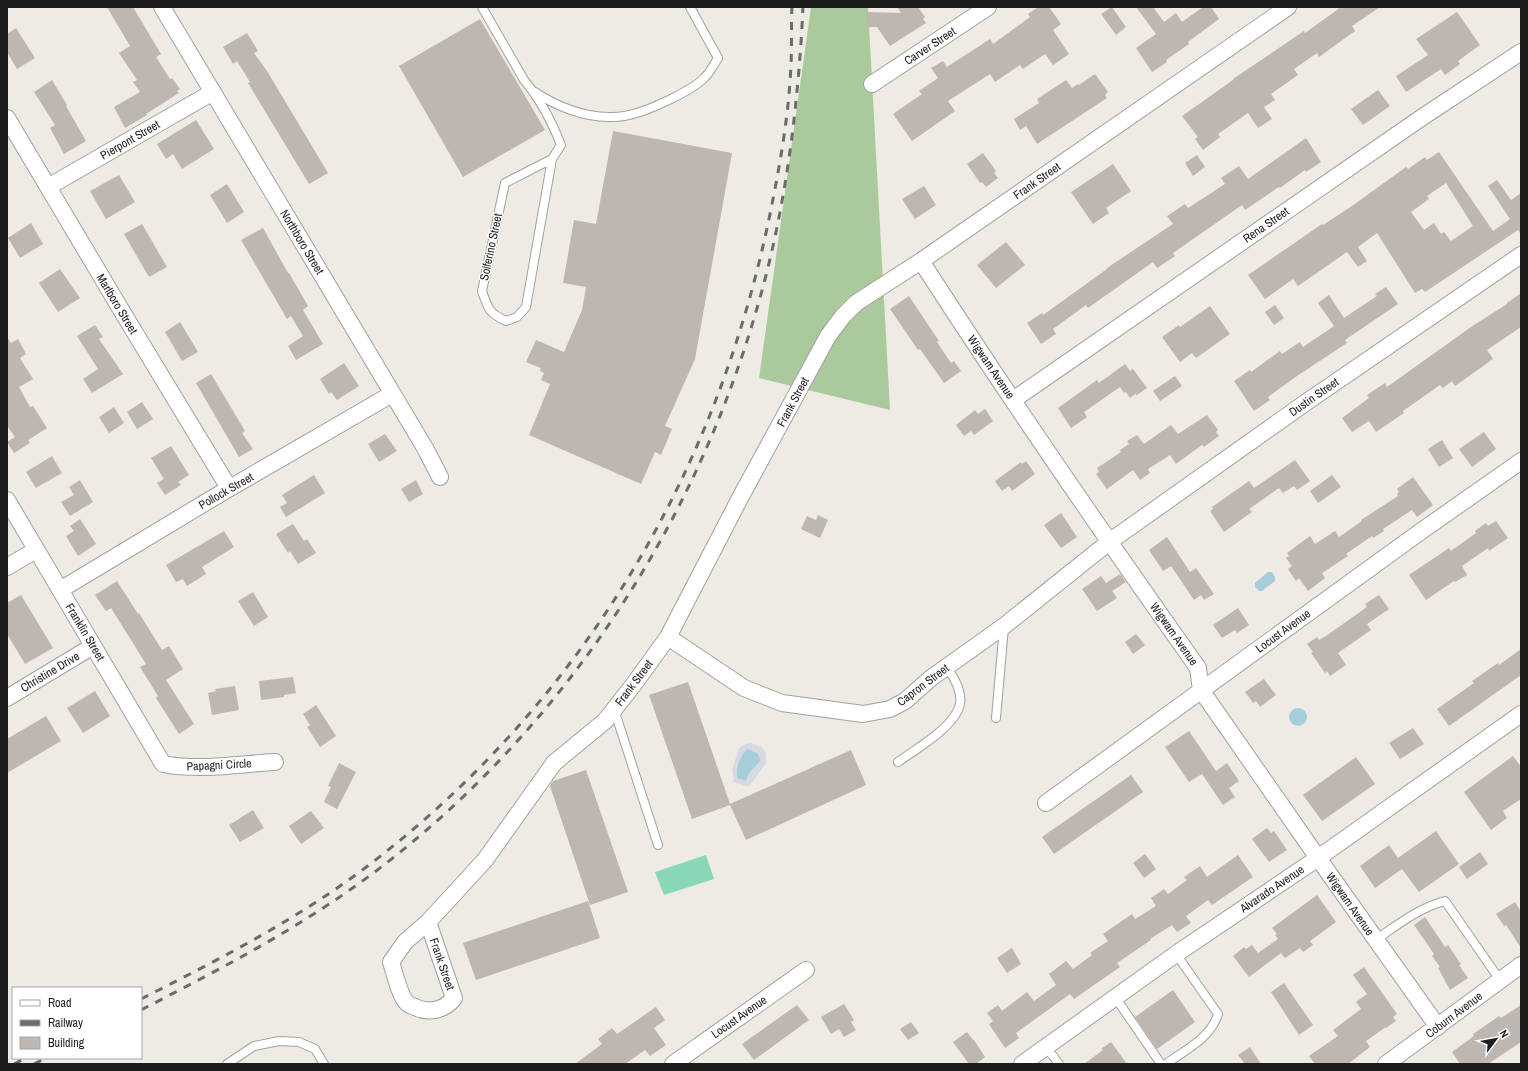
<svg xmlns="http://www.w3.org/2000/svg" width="1528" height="1071" font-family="'Archivo Narrow',sans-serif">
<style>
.forest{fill:#aaca9c}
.pitch{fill:#88d7b7}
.plaza{fill:#d8d9e3;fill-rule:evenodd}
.water{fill:#a7ced8}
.building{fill:#beb6b1;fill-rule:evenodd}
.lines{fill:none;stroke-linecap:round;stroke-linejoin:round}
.lane-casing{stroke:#a1a1a1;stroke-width:10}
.street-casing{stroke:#a1a1a1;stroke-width:18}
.lane{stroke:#fff;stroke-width:8}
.street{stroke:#fff;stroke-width:16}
.rail{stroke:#6b6b6b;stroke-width:3;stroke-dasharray:8 8;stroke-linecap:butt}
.labels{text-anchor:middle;stroke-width:3;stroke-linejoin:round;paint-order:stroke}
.street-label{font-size:12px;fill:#1d1d1d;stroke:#fff}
</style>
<rect width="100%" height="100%" fill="#eeeae4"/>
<path class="forest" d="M811,7H868L890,410L759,378Z"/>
<path class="pitch" d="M706,855L714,879L664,895L655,872Z"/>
<path class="plaza" d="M751,743L762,747L766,753V763L749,787L734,782L732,770L739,748L745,744ZM757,753L761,760L749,773L746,781L742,755Z"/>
<path class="water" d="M1268,572H1272L1275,577V581L1262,591H1259L1255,587V583Z
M1289 717a9 9 0 1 1 18 0a9 9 0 1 1-18 0Z
M747,749L757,753L761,760L749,773L746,781L737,778C736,766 739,758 747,749Z"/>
<path class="building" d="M107,7H133L161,54L156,57L170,79L172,78L180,89L177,91L179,93L146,114L147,115L125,128L114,107L140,92L133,82L137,80L119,53L130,46Z
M897,7H918L925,17L923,19L926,23L890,46L877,27H867V12L901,13Z
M1038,7H1049L1061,24L1053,30L1069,54L1053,65L1045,54L1023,69L1020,65L995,82L990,74L948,101L955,111L912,141L893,114L922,94L919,91L938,78L931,68L943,61L947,67L990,39L993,44L1030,17L1028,14Z
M1112,7L1126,27L1116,35L1101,14Z
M1136,7H1153L1164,22L1176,13L1182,22L1203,7H1211L1219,19L1188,42L1189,44L1166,60L1167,62L1152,72L1136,48L1156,34Z
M1341,7H1380L1352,26L1355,31L1319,57L1317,53L1294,69L1298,75L1271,94L1275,100L1264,107L1272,119L1258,128L1248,113L1218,134L1220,137L1203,150L1195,139L1198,137L1182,116L1233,80V79L1304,31L1305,33Z
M1457,12L1480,45L1458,61L1460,64L1445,75L1441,69L1406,92L1396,76L1428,55L1416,39Z
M480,19L545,130L463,177L399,66Z
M16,28L35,58L17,69L7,52V34Z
M247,33L258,51L254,53L267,71L328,173L309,184L248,83L250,82L237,61L233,64L223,47Z
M1095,74L1108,92L1105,95L1107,98L1037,144L1026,126L1020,130L1014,119L1039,103L1037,99L1066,80L1072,88L1078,84L1079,85Z
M52,80L67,105L66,106L86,141L64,154L50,128L55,125L34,92Z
M1378,90L1390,106L1363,125L1351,109Z
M196,120L214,149L182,169L173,154L166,159L157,144Z
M613,131L732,153L695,359L665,426L672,429L661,455L655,452L641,484L529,435L550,384L541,380L544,373L540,371L541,368L526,362L536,340L564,352L582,310L586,287L563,283L574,220L596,224Z
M1306,138L1321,162L1306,172L1305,170L1280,188L1279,187L1245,210L1242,205L1173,253L1175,256L1157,268L1153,262L1088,308L1086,305L1053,329L1056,334L1041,344L1027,323L1042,313L1043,315L1107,269V268L1173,224L1167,216L1185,204L1188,208L1225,184L1221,178L1239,166L1248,179Z
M1439,152L1493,231L1510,219L1488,186L1497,180L1511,200L1521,193V235L1518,230L1425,292L1422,289L1415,293L1377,233L1358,247L1367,261L1358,267L1347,252L1298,286L1293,279L1265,299L1248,275L1322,224L1323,225L1352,206L1406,167L1408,169L1425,157L1427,160ZM1446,183L1473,226L1451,241L1444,232L1441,234L1434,223L1424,230L1411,212L1429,199L1427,196Z
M983,153L996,171L994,173L998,178L986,187L982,182L980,183L967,164Z
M1197,155L1205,167L1193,176L1185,163Z
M1113,164L1131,191L1106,208L1109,213L1093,224L1071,192Z
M119,175L135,202L106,219L90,191Z
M227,184L244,212L227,223L210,195Z
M924,186L936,205L915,219L902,199Z
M31,223L43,244L20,258L8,238Z
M142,224L167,267L149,277L124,234Z
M263,228L288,273H289L308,306L303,310L323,344L296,360L288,346L303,336L291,316L287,319L241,240Z
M1006,242L1025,265L996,288L977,265Z
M60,269L80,298L58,312L39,283Z
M1386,287L1398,304L1367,325L1345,340L1347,343L1297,376L1268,397L1270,400L1254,411L1234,381L1250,370L1251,372L1280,351L1282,354L1300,342L1303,347L1334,326L1318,303L1329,295L1344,318L1377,296L1375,294Z
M1521,293V327L1487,350L1493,359L1455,386L1452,381L1443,388L1440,385L1403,411L1404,413L1376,432L1369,421L1352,432L1342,418L1369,398L1367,395L1385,383L1387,387L1471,327L1507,304V303Z
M909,296L939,341L937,342L951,363L954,361L961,371L944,383L920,349L918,350L890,309Z
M1275,305L1284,318L1274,325L1265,312Z
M1210,306L1230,334L1196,358L1192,353L1180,362L1162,337L1179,325L1180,327Z
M180,322L198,352L182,361L165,332Z
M95,325L103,337L99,339L123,374L92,393L83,379L98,369L77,336Z
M7,337L11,343L18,339L26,354L20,358L33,379L19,387L30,407L33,406L47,428L28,440L30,443L14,453L7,442L15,437L7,426Z
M344,363L359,386L337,400L331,392L329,394L320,379Z
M1125,364L1130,371L1133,369L1147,388L1137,395L1135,394L1130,398L1126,392L1124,393L1120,387L1084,412L1087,417L1071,428L1058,408L1097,380L1099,383Z
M211,374L245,431L242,433L253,449L239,457L196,383Z
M1175,376L1182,386L1160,401L1153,391Z
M142,402L153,419L137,429L127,412Z
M114,407L124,423L109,433L99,417Z
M985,409L993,421L974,435L971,431L964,436L956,425L975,410L978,414Z
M1207,415L1218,430L1216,432L1219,436L1204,447L1202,445L1176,464L1170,455L1148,469L1150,473L1140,480L1133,470L1107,489L1096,474L1099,472L1097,468L1121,452L1120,450L1129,444L1127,441L1137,435L1144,444L1171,425L1178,434Z
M1484,432L1496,449L1472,467L1459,449Z
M385,434L397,451L379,462L368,444Z
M1442,440L1453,458L1439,467L1428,449Z
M171,446L189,475L178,482L181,485L165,495L157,483L164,479L151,458Z
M52,456L62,473L36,488L26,472Z
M1295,460L1310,481L1297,490L1294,486L1283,493L1279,488L1249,509L1252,512L1224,532L1210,511L1213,509L1212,507L1249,481L1254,488Z
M1026,461L1035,474L1012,491L1009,486L1002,491L995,481L1021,462L1022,464Z
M314,475L325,493L286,517L280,507L287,503L282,495Z
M1332,475L1341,487L1318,503L1310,491Z
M1413,477L1433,505L1417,517L1412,510L1383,529L1384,531L1373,538L1372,536L1346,554L1348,556L1322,573L1325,578L1308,591L1299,578L1296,581L1288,569L1292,566L1286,558L1289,556L1287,553L1310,536L1315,544L1335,531L1339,537L1362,521L1361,520L1398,496L1397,494L1399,492L1397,489Z
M80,480L93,502L70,516L61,502L74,495L69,487Z
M416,480L423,494L409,502L401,489Z
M1061,513L1077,537L1061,548L1044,525Z
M818,515L828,520L820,538L801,529L807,516L816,520Z
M80,519L96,544L78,556L66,536L74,531L70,526Z
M1496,521L1508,538L1489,551L1488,548L1462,566L1467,575L1455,582L1454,581L1426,600L1409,575L1449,548L1451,551L1476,533L1475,531L1486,523L1488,526Z
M293,524L304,541L307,539L316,553L298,564L290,551L288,553L276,534Z
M224,531L234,547L202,567L206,574L187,586L183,579L176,582L166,565Z
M1167,537L1190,572L1196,568L1214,594L1204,600L1201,595L1194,600L1171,566L1163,571L1149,550Z
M1120,574L1126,582L1112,591L1117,598L1097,611L1082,589L1101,576L1106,583Z
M117,581L138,614L139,613L162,650L169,646L183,669L166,680L194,724L179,734L156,698L158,696L140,667L146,664L111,608L106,611L95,595Z
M253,592L268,617L254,626L238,601Z
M21,595L53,648L25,664L7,634V603Z
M1379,595L1389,609L1367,624L1371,630L1338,653L1346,665L1330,676L1327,671L1325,673L1311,653L1313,652L1307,644L1317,637L1319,640L1326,636L1367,607L1365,604Z
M1238,608L1249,625L1237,633L1235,630L1222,638L1213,625Z
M1136,634L1145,645L1133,654L1125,642Z
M1521,649V675L1449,726L1437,709L1474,683L1472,681L1498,663L1499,665Z
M293,677L296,693L284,695V697L261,700L259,681Z
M1264,679L1276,695L1260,707L1256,701L1253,703L1245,692Z
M688,682L730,804L851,750L866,785L746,840L730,805L692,819L649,695Z
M235,686L239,710L212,715L208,693L216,691L215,689Z
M95,691L110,716L83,733L67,708Z
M316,705L336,736L320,747L307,727L310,725L303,714Z
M46,716L61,741L7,773V739Z
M1413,728L1424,744L1400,759L1389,743Z
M1189,731L1216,771L1227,763L1239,781L1229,788L1235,797L1223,805L1202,774L1189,782L1165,747Z
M1513,756L1521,767V799L1503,811L1507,818L1491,830L1464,792Z
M1356,757L1375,784L1322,821L1303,795Z
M339,763L356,772L337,809L324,802L331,787L328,786Z
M586,770L628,892L590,905L550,786L553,781Z
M1131,775L1143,792L1054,854L1042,837Z
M253,810L264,828L240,842L229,825Z
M311,811L324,828L301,844L289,826Z
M1267,828L1271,833L1274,831L1287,850L1269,862L1252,839Z
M1436,831L1459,864L1419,892L1402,869L1375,888L1360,866L1389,845L1398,858Z
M1480,852L1488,864L1467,879L1459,867Z
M1145,854L1156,869L1144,878L1133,863Z
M1238,855L1253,877L1212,905L1208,900L1186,916L1191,923L1177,932L1172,925L1150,939L1151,940L1117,963L1120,967L1074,999L1070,994L1016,1033L1019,1038L1005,1048L989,1024L993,1021L987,1013L998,1005L1002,1011L1027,992L1034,1001L1056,985L1049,974L1066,961L1073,969L1092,955L1090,953L1108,941L1103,934L1132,914L1135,919L1156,906L1151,898L1164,889L1168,894L1187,880L1184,877L1200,866L1207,877Z
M1317,895L1336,922L1310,941L1313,945L1303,952L1300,948L1285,958L1281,953L1249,977L1233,956L1244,947L1246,949L1252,945L1258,953L1278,939L1275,935L1277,934L1272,928Z
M588,901L600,938L476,980L463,943Z
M1515,902L1521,912V948L1506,925L1504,926L1496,914Z
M1425,917L1445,947L1448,945L1461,964L1459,965L1468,978L1450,990L1438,968L1440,967L1432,956L1434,954L1414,925Z
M1012,948L1021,964L1007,973L997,958Z
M1364,967L1397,1014L1393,1017L1396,1021L1386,1028V1027L1366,1041L1370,1047L1348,1064H1315L1309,1056L1338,1036L1333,1030L1361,1009L1356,1002L1367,994L1353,975Z
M1284,983L1313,1025L1299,1035L1271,992Z
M1173,990L1195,1022L1157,1049L1135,1017Z
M844,1004L854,1020L851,1022L856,1030L844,1037L839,1029L831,1034L821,1017Z
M797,1005L809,1020L754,1060L742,1044Z
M1521,1005V1042L1488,1064H1460L1452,1052L1474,1036L1473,1034L1499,1016L1501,1018Z
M656,1007L665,1020L654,1028L666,1045L650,1056L645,1050L625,1064H575L602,1044L598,1039L612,1028L617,1034Z
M911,1022L919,1033L908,1040L900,1029Z
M967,1032L973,1040H974L985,1057L976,1064H969L953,1042Z
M1111,1042L1127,1064H1084L1103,1050L1101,1049Z
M1250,1047L1261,1064H1245L1238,1055Z"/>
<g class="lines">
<g class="lane-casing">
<path id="lane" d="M482,7L524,80C540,99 552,122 561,145L552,159L526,307L517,317L506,321C489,313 488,309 482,291L505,183L552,159
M535,92C556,106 583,117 609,117C630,118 652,108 671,99C681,94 697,86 704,78C710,73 714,64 718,58L690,7
M614,709L658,845
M996,718L1004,627
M898,762C916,749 949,730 958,710C965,696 955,678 946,667
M1375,940C1398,925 1418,908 1445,901L1500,980
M1115,997L1161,1064
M1046,1047L1059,1064
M227,1064L254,1046L279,1041L299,1042L315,1049L324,1064
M1166,1064C1185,1050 1211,1038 1218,1014L1176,954"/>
</g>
<g class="street-casing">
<path id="street" d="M162,7L425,448L440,477
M872,84L988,7
M7,118L123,313L229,488
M48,187L213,92
M921,261C1010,399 1103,534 1198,668L1201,690L1318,858L1438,1027
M1013,400L1424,116L1521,52
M7,500L163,764C200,771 239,764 275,762
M7,567L36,550
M60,590L223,492L392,394
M668,637L744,688L782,703L863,714L890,709L905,701L931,678L1004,626L1109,542L1308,401L1521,255
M7,698L93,646
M1046,803L1420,532L1521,461
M428,922L454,998C445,1010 429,1014 415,1007C413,1006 408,1005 407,1003C400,997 394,971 391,962L405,942L428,922L485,860L554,763L605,721L634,684L668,637L740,498L828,336L843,316L856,303L921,261L1288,7
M673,1064L806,970
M1022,1064L1176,954L1318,858L1521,714
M1386,1064L1521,965"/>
</g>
<use href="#lane" class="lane"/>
<use href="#street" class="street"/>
<path class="rail" d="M141,999C220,959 298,919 369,865C581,703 717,474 770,214C780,165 789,114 791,64C792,45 791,26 792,7
M141,1010C222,968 298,929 372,874C556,736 690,536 755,315C785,215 798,111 803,7
M14,1064L26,1058
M34,1064L46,1058"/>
</g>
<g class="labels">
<g class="street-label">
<text transform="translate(930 46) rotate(-33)" y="4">Carver Street</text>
<text transform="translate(130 140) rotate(-30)" y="4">Pierpont Street</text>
<text transform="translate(1037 181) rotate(-35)" y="4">Frank Street</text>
<text transform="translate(1266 225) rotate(-35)" y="4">Rena Street</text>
<text transform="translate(302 242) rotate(59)" y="4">Northboro Street</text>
<text transform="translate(491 247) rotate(-78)" y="4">Solferino Street</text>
<text transform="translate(117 304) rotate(59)" y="4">Marlboro Street</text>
<text transform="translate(991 367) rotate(56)" y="4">Wigwam Avenue</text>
<text transform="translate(1314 397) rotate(-35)" y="4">Dustin Street</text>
<text transform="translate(793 402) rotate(-62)" y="4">Frank Street</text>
<text transform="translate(226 491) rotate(-30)" y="4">Pollock Street</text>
<text transform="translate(1283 631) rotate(-36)" y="4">Locust Avenue</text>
<text transform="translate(85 632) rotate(59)" y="4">Franklin Street</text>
<text transform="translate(1174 634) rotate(55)" y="4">Wigwam Avenue</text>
<text transform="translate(50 672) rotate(-31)" y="4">Christine Drive</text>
<text transform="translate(634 683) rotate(-53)" y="4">Frank Street</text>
<text transform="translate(923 685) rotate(-37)" y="4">Capron Street</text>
<text transform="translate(219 765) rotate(-3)" y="4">Papagni Circle</text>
<text transform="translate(1272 889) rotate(-34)" y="4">Alvarado Avenue</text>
<text transform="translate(1350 904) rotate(55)" y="4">Wigwam Avenue</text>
<text transform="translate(442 964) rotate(71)" y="4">Frank Street</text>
<text transform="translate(1454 1015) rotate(-37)" y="4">Coburn Avenue</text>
<text transform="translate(739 1017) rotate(-35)" y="4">Locust Avenue</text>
</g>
</g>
<rect width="1528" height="1071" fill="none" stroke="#1d1d1d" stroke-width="16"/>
<rect x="12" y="987" width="130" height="72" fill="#ffffff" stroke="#a5a5a5"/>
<rect x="20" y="1000" width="20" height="6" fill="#ffffff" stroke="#a5a5a5"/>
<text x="48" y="1007" font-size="12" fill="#1d1d1d">Road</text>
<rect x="20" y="1020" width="20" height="6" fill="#6b6b6b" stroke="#a5a5a5"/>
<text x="48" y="1027" font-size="12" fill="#1d1d1d">Railway</text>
<rect x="20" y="1037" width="20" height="12" fill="#beb6b1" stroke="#a5a5a5"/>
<text x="48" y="1047" font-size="12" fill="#1d1d1d">Building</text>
<g transform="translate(1496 1039) rotate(58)" stroke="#ffffff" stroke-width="3" paint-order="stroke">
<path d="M0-3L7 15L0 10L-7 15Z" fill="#1d1d1d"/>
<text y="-6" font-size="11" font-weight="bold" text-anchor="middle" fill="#1d1d1d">N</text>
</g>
</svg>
